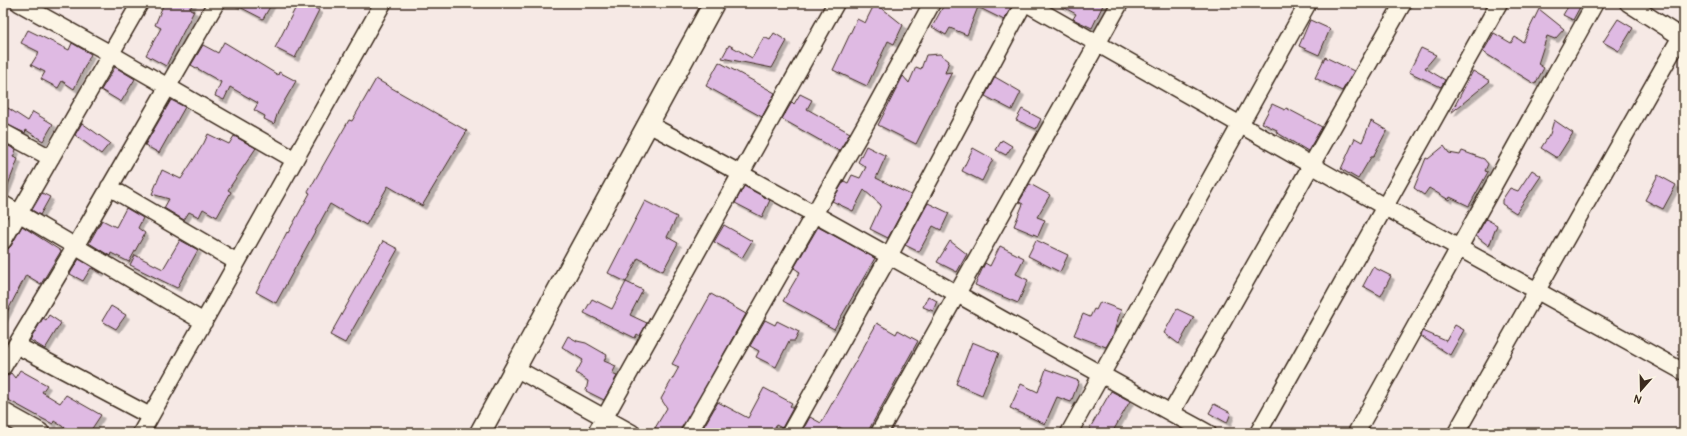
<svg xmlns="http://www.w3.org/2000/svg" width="1687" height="436" font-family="Pangolin,sans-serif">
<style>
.building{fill:#dfbae3;stroke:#3b2a1e;filter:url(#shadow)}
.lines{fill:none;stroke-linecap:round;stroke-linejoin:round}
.minor-casing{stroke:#3b2a1e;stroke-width:19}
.tertiary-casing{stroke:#3b2a1e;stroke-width:23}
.minor{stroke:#fcf5e5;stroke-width:16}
.tertiary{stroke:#fcf5e5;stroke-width:20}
</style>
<defs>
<filter id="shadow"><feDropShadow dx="3.5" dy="3.5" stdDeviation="0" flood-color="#0004"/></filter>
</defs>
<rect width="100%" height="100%" fill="#f6e9e5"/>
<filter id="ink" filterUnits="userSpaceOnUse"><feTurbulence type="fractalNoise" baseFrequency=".025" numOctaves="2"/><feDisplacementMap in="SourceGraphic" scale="8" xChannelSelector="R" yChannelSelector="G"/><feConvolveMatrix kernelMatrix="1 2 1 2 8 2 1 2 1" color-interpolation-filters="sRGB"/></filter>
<g filter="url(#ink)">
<path class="building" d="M164,3H193L190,9L194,11L166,66L146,55L161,28L155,25Z
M232,3H272L263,19Z
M298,3H305L319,10L295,58L275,48Z
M945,3H1004L1011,7L1004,20L978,7L967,35L950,28L946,35L932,27Z
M1056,3H1104L1092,28L1073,19L1076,14Z
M1570,3L1580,7L1573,20L1563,15Z
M874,5L883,9L903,25L894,44L888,41L867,86L833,70L857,19L865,23Z
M1539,9L1564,29L1555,39L1547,36L1538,64L1544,68L1535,84L1483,52L1494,33L1511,43L1515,37L1523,42Z
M1618,19L1633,28L1619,51L1603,42Z
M1310,20L1330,29L1319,55L1299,46Z
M28,30L69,50L72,43L91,54L74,89L62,81L58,88L41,79L45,72L31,65L39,52L21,43Z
M774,33L787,41L772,68L722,58L729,45L752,58L764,37L770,40Z
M224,42L278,75L279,72L296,81L278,112L274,124L264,119L265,116L254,110L258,103L230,87L224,100L215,96L221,82L191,65L203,45L218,53Z
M1421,48L1436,55L1425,68L1445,80L1441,87L1409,72Z
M940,54L949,61L945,73L952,72L916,144L878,125L903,76L909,83L916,67L921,69L926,55Z
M1325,57L1354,71L1342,91L1315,78Z
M719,62L775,93L762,117L706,86Z
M115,67L135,79L121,102L101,90Z
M1473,71L1490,81L1451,113Z
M995,77L1021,92L1012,110L985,96Z
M376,79L467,131L422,206L388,186L366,225L330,204L276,303L256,292L287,232L288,233L310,193L308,192L349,120L352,121Z
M800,94L812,100L807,109L850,133L839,151L782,119L792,102L794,104Z
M171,100L185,107L159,153L145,145Z
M1272,104L1285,110L1286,108L1322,127L1308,151L1276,132L1277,130L1262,123Z
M8,108L28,121L33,112L53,124L43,141L26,130L25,133L3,123V115Z
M1022,109L1041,119L1036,129L1016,120Z
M1554,120L1573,133L1557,158L1541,148L1550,134Z
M1371,121L1387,130L1373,157H1371L1358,179L1341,169L1355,138L1362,142Z
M82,123L110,143L101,154L75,135Z
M208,134L229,144L234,136L256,148L228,190L231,192L217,217L203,209L199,217L189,212L184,220L164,208L169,199L152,194L162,170L181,179L204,143Z
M1002,140L1012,146L1006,155L996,150Z
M3,143L16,150L13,157L18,159L4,195Z
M866,146L886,156L876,178L911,195L888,238L870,229L881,205L864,190L853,211L832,201L844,181L848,183L852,175L860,178L866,167L858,162Z
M1444,146L1449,153L1460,155L1462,151L1484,159L1488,164L1485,171L1488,172L1469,206L1450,197L1449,200L1429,188L1424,195L1414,188L1426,158L1428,159Z
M973,148L993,159L982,181L962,171Z
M1532,170L1541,176L1516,213L1502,204V200L1510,188L1518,191Z
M1658,175L1676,185L1663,209L1645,200Z
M1030,184L1050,195L1037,217L1045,220L1038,236L1014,226L1023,204L1019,202Z
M744,186L770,200L762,217L735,203Z
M42,193L50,197L40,215L32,210Z
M645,201L677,217L667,237L678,243L663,271L638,258L626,282L608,273Z
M928,203L949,213L941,230L933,226L919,252L905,245Z
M126,208L143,218L138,228L145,233L129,262L111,253L110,256L89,243L102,220L116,227Z
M1486,219L1497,225L1489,246L1476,236Z
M724,225L752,241L742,258L714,242Z
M22,226L61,251L41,284L26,275L3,320V254L11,246Z
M818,227L875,258L834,329L783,301L800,272L794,268Z
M180,240L198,250L177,288L130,265L135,255L163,269Z
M1036,240L1068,255L1060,272L1028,256Z
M383,241L398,249L345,343L330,335Z
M950,241L967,254L957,272L937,262Z
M1000,246L1024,258L1016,274L1028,280L1018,303L975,285L985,263L990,266Z
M79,259L101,272V273L91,268L83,281L70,274Z
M1373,267L1391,276L1381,296L1363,286Z
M626,282L643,290L630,315L647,323L640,336L637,334L635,338L584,313L592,299L612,309Z
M711,294L746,314L680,433H664L655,428L667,408L661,399L679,367L672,364Z
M928,296L937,301L933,311L923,307Z
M1100,302L1121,310L1113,335L1106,347L1074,335L1083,314L1090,317L1094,309L1096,310Z
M111,306L126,315L116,329L102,321Z
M1177,309L1194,317L1179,344L1164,333Z
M49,315L61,323L45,349L30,340L43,318L46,320Z
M765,320L775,325L777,321L799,332L795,341H789L776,367L756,357L759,351L750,346Z
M877,323L896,334L898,330L918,341L867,433H850L839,427L837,431L840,433H801L810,417L821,423Z
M1455,325L1464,330L1450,355L1421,336L1423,331L1446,341Z
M568,336L577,341L586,343L607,355L604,361L616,366L612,374L617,376L604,400L586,391L588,381L576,373L583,360L562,347Z
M972,342L999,353L982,395L956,384Z
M1046,369L1079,381L1071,402L1057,397L1045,424L1010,408L1021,384L1038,392Z
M20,370L47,385L42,392L60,403L66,395L101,415L89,433H73L54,421L53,424L43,419L3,397V379L11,373L15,378Z
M764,388L792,403L790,406L793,408L782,428L776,425L772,433H713L703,428L718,402L748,418Z
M1111,391L1130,401L1112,433H1087Z
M1214,404L1231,413L1227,423L1209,413Z"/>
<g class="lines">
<g class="minor-casing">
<path id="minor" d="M19,3L111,54L295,160
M1026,3L1385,207L1684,372
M1628,3L1684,39
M648,124C837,223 1020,332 1208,433
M3,132L51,158
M109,187L237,262
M3,204L204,322
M3,241L140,3
M16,345L150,416
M3,367L75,247L216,3
M515,368L632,433
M1171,413L1403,3
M141,433L383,3
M596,433L836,3
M689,433L872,113L932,3
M790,433L889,256L1024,3
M879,433L1120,3
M1069,433L1308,3
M1258,433L1499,3
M1356,433L1595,3
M1456,433L1684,31"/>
</g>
<g class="tertiary-casing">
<path id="tertiary" d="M3,413L39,433
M480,433L714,3"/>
</g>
<use href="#minor" class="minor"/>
<use href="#tertiary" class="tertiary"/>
</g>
</g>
<rect width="1687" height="436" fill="none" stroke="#fcf5e5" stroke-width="16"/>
<rect x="8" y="8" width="1671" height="420" fill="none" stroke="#3b2a1e" stroke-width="1.5" filter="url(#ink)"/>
<g transform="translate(1641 390) rotate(200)" stroke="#fcf5e5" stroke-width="3" paint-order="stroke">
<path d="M0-3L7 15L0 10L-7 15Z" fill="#3b2a1e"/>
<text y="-6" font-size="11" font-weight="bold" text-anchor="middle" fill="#3b2a1e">N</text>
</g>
</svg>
